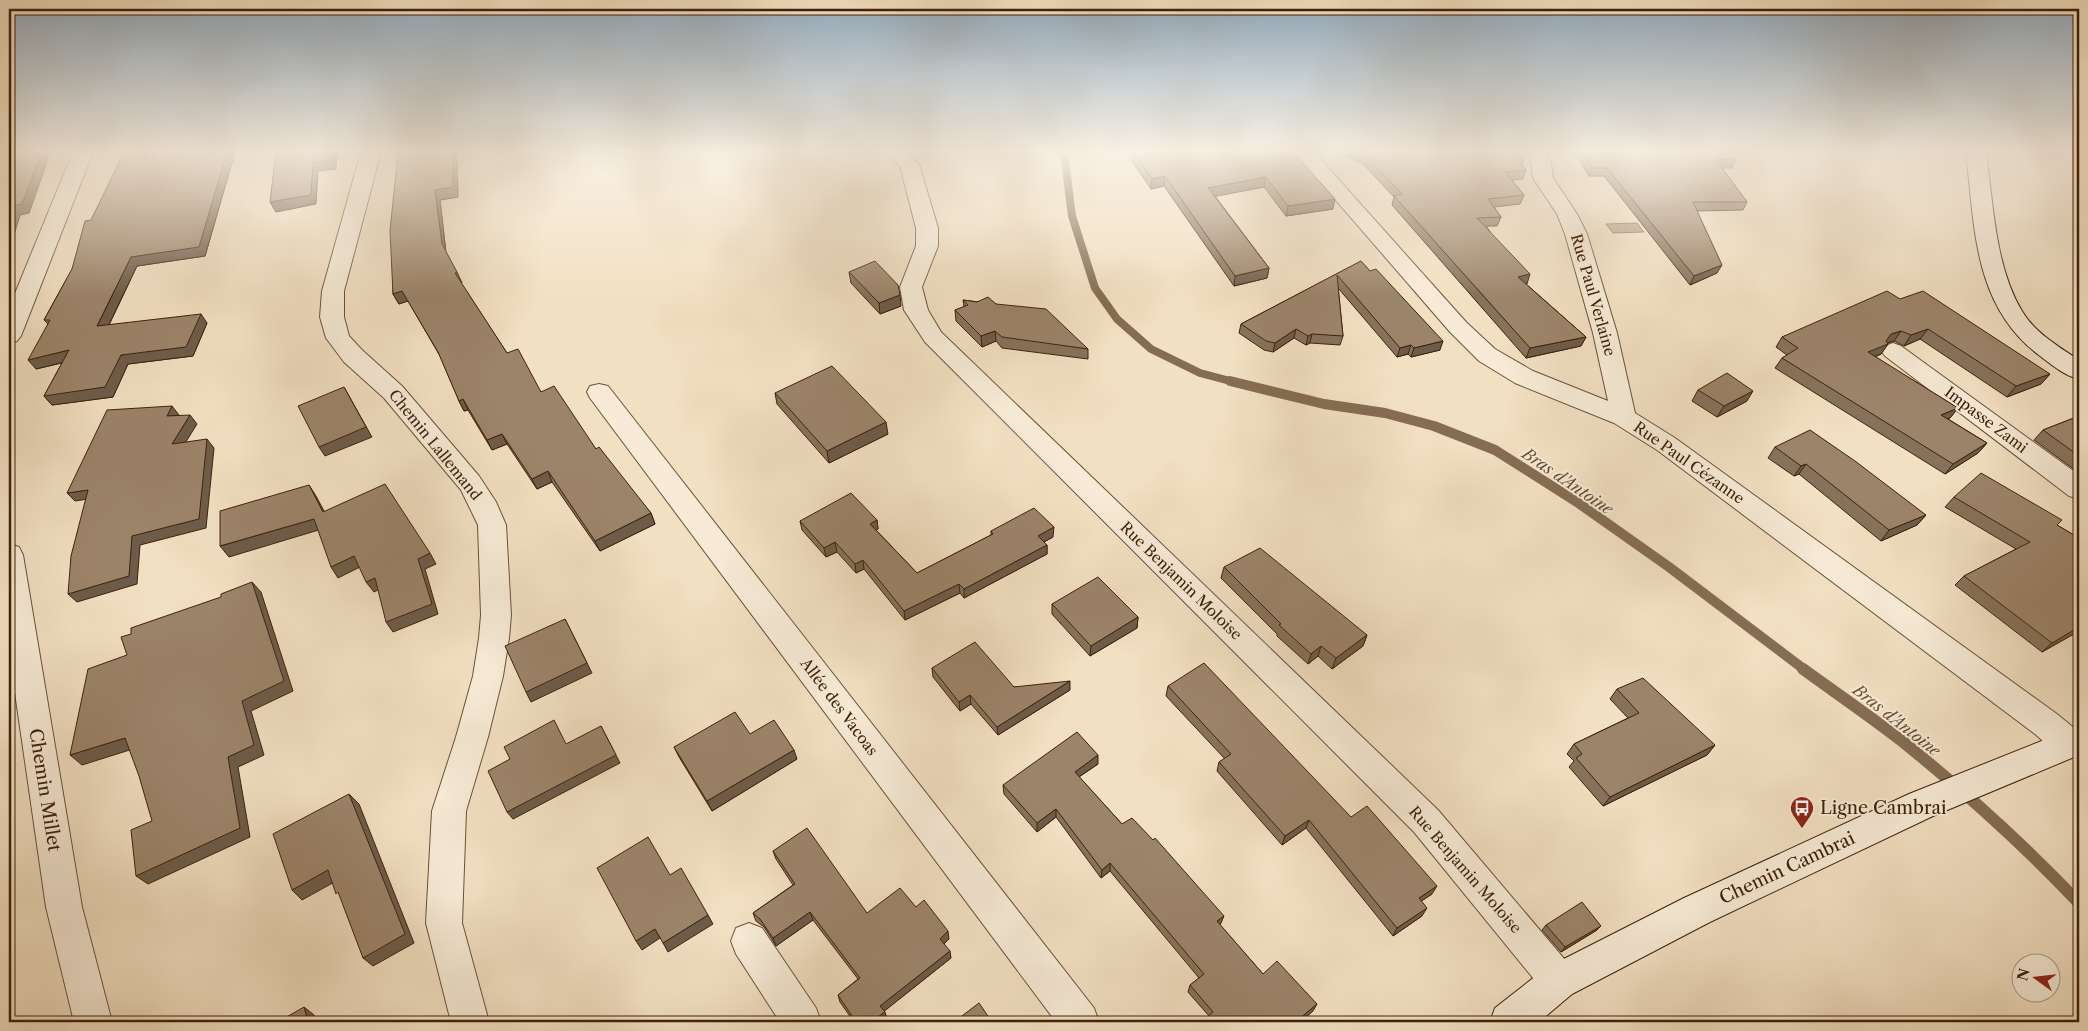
<svg xmlns="http://www.w3.org/2000/svg" width="2088" height="1031" font-family="'Libre Caslon Text',serif">
<style>
.water{fill:#b59f83;stroke:#856d53}
.lines{fill:none;stroke-linecap:round;stroke-linejoin:round}
.stream-far2{stroke:#856d53;stroke-width:8}
.stream-far1{stroke:#856d53;stroke-width:10}
.stream{stroke:#856d53;stroke-width:12}
.street-casing{stroke:#6b5138;stroke-width:2}
.secondary-casing{stroke:#3e210a;stroke-width:2}
.street{fill:#f7ebd7;fill-rule:evenodd}
.secondary{fill:#f7ebd7;fill-rule:evenodd}
.wall{fill:#86725b;stroke:#3e210a}
.shaded-wall{fill:#6d5c4a;stroke:#3e210a}
.building{fill:#9c846a;stroke:#3e210a}
.labels{text-anchor:middle;stroke-width:4;stroke-linejoin:round;paint-order:stroke}
.street-label{font-size:15px;fill:#3e210a;stroke:#f7ebd7}
.water-label{font-size:16px;font-style:italic;fill:#684d34;stroke:#f7ebd7}
.near-street-label{font-size:18px;fill:#3e210a;stroke:#f7ebd7}
.near-poi-label{font-size:18px;fill:#3e210a;stroke:#f7ebd7;text-anchor:start}
</style>
<rect width="100%" height="100%" fill="#f2e0c2"/>
<filter id="stains"><feTurbulence type="fractalNoise" baseFrequency=".004" numOctaves="4"/><feColorMatrix values="0 0 0 0 .2 0 0 0 0 .09 0 0 0 0 .02 0 0 0 .5 -.17"/></filter>
<radialGradient id="worn" r=".72"><stop offset=".6" stop-color="#630" stop-opacity="0"/><stop offset="1" stop-color="#630" stop-opacity=".3"/></radialGradient>
<path class="water" d="M1637,223L1644,232L1613,233L1606,224Z"/>
<g class="lines">
<path class="stream-far2" d="M1064,152L1072,216L1095,288L1117,319L1151,349L1200,373L1234,382"/>
<path class="stream-far1" d="M1230,381L1324,404L1385,413L1434,426L1495,450L1577,502L1669,567L1805,670"/>
<path class="stream" d="M1803,669C1836,693 1870,716 1902,741C1964,791 2024,845 2079,903"/>
<g class="street-casing">
<path id="street" d="M73,152H93L21,336L17,341L9,343V308Z
M361,152H381L344,291V317L349,336L362,350L402,386L479,476L496,502L506,525L511,615L509,638L503,676L488,737L466,811L462,923L489,1022H451L426,923L432,811L456,737L473,676L479,638L481,615L478,525L461,490L384,398L344,362L326,338L320,317L322,291Z
M884,152H906L919,164L938,228V246L922,287L928,310L941,332L1438,810L1572,968L1578,981L1572,994L1559,1000L1546,994L1414,832L925,342L904,310L900,287L916,246V228L900,166Z
M1294,152H1314L1466,322L1495,349L1533,371L1608,401L1593,333L1565,234L1557,214L1533,178L1531,163L1525,152H1545L1551,163L1553,178L1577,214L1587,234L1617,333L1635,413L1675,438L2057,714L2079,732V755C2061,762 2048,745 2035,734L1657,450L1614,423L1515,383L1479,361L1450,332Z
M1893,343L1901,346L2079,475V499L2069,496L1885,356L1881,351L1885,346Z
M599,384L608,386L1094,1008L1099,1022H1056L590,398L587,392L590,386Z
M9,544L19,547L23,555L82,907L112,1022H74L46,907L9,651Z
M749,923L762,928L816,1008L821,1022H780L736,954L731,941L736,928Z"/>
</g>
<g class="secondary-casing">
<path id="secondary" d="M1966,152H1986C1993,202 1995,267 2022,311C2034,332 2059,347 2079,360V379C2065,376 2052,365 2040,356C1973,306 1975,228 1966,152Z
M2079,726V755L1933,816L1710,922L1572,994L1539,1022H1490L1495,1008L1546,968L1684,898L1909,794Z"/>
</g>
<use href="#street" class="street"/>
<use href="#secondary" class="secondary"/>
</g>
<path class="wall" d="M124,152H235L205,256L137,266L109,325L207,323L193,356L128,364L113,397L52,405L44,396L62,363L36,369L48,324L44,320L72,269Z
M398,152L458,197L440,200L446,252L462,283H461L507,353L541,392L596,449L651,513L655,524L600,551L552,482L537,489L507,444L492,450L468,410L464,411L459,401L440,356L408,301L399,304L393,294Z
M1130,152H1293L1333,209L1286,216L1264,187L1215,196L1269,268L1267,278L1234,286L1164,186L1151,189L1129,157Z
M1339,152H1517L1524,159L1522,165L1526,170L1523,179L1512,180L1524,195L1520,204L1494,207L1501,217L1497,226H1486L1527,284H1526L1586,337L1581,346L1526,358L1392,205L1394,197L1363,164Z
M1574,152H1730L1736,159L1732,168H1722L1747,202L1743,210L1697,211L1717,273L1690,285L1604,176H1589Z
M1361,261L1440,350L1411,357L1408,354L1397,357L1338,288L1343,336L1340,345L1310,343L1306,345L1294,338L1273,352L1264,350L1239,333L1241,324Z
M849,272L901,306L880,314L851,283Z
M1900,299L2050,374L2041,384L2007,397L1920,339L1904,346L1894,341L1888,343V344L1881,354L1875,357L1958,408L1950,418L1948,419L1987,443L1978,453L1945,474L1775,368L1782,358L1787,355L1776,347L1782,337Z
M963,300L996,304L1088,349V359L1002,348L996,341L982,347L956,321L955,310L964,307Z
M1698,390L1747,401L1717,417L1692,401Z
M775,393L888,434L829,463L777,404Z
M2079,416V473L2034,440L2043,430Z
M1775,447L1926,515L1917,525L1881,541L1799,474L1794,476L1768,458Z
M1954,497L2057,525L2079,538V631L2042,652L1955,585L1964,576L2016,549L1945,507Z
M877,520L878,529L876,530L917,573L991,535V531L1053,537L1044,542L1047,545V554L964,598L960,593L905,620L864,569L856,573L837,552L826,557L802,530L800,521Z
M1224,567L1367,635L1363,646L1332,669L1318,656L1308,664L1277,636V634L1221,578Z
M1052,604L1138,617L1137,628L1090,656L1052,614Z
M932,668L1014,687L1070,690L998,735L971,704L960,711L933,677Z
M1168,686L1351,817L1432,894L1421,901L1422,916L1393,936L1306,828L1282,845L1217,771L1219,762L1225,759L1166,696Z
M1617,689L1715,745L1707,755L1603,806L1569,767L1574,761L1567,754L1574,744L1628,718L1610,699Z
M750,734L797,759L712,811L679,757L674,747Z
M1098,764L1079,777L1122,824L1221,923L1220,925L1263,974L1313,1011L1209,1016L1188,992L1190,985L1199,978L1110,871L1101,878L1056,817L1037,832L1004,794L1003,785Z
M773,851L867,913L916,907L949,939L944,944L951,958L884,1011L887,1019L882,1022H854L840,1002L838,995L858,979L813,920L776,946L764,927L756,921L753,913L793,885L776,859Z
M1546,925L1597,930L1561,952L1542,930Z"/>
<path class="shaded-wall" d="M40,152H49L45,168L29,213L20,215L9,252V220L13,206Z
M227,152H235L205,256L137,266L104,335L97,326L131,257Z
M331,152H337L336,169L318,171L316,204L276,212L270,202L313,162Z
M453,152H457L458,197L440,200L446,255L442,244L435,190Z
M1165,176L1164,186L1151,189L1152,179Z
M1266,177L1264,187L1207,198L1208,188Z
M1335,199L1333,209L1286,216L1288,206Z
M1722,265L1717,273L1690,285L1694,276Z
M1269,268L1267,278L1234,286L1235,276Z
M457,272L462,283H460L455,273Z
M1530,274L1527,284L1515,286L1518,277Z
M402,291L408,301L399,304L393,294Z
M900,295L901,306L880,314L879,303Z
M201,314L207,323L193,356L128,364L113,397L52,405L44,396Z
M1296,329L1294,338L1273,352L1275,343Z
M1928,329L1920,339L1904,346L1911,335Z
M995,331L996,341L982,347L981,336Z
M1901,331L1894,341L1884,344H1888L1881,354L1861,362L1868,352L1891,334Z
M1312,334L1310,343L1306,345L1308,336Z
M1586,337L1581,346L1526,358L1530,348Z
M1443,341L1440,350L1411,357L1414,348Z
M1411,345L1408,354L1397,357L1400,348Z
M69,350L76,359L36,369L28,360Z
M2050,374L2041,384L2007,397L2016,386Z
M344,387L372,437L325,456L319,447Z
M1753,391L1747,401L1717,417L1724,406Z
M463,399L468,410L464,411L459,401Z
M172,406L179,415L167,416Z
M1958,408L1950,418L1932,425L1941,415Z
M190,415L197,424L179,453L172,444Z
M886,422L888,434L829,463L827,451Z
M502,434L507,444L492,450L487,440Z
M207,439L214,448L206,528L140,545L137,584L77,602L68,594L132,536Z
M1987,443L1978,453L1945,474L1953,464Z
M1806,464L1799,474L1794,476L1801,466Z
M548,471L552,482L537,489L532,479Z
M309,485L316,496L330,522L323,512Z
M88,490L95,498L75,501L67,493Z
M651,513L655,524L600,551L595,541Z
M1926,515L1917,525L1881,541L1889,530Z
M314,519L322,529L229,557L220,546Z
M877,520L878,529L871,533L870,524Z
M1054,527L1053,537L1038,545V536Z
M835,542L837,552L826,557L824,548Z
M1047,545V554L964,598V589Z
M430,553L436,564L425,569L438,614L393,632L386,622L418,559Z
M354,556L362,566L338,578L331,567Z
M863,560L864,569L856,573L855,564Z
M375,578L382,588L374,592L366,582Z
M252,582L261,592L293,691L251,711L264,755L238,767L250,837L148,884L136,876L228,757L242,701Z
M959,584L960,593L905,620L904,611Z
M1138,617L1137,628L1090,656L1091,646Z
M565,619L592,673L531,702L526,692Z
M2079,627V631L2042,652L2052,643Z
M1367,635L1363,646L1332,669L1336,658Z
M1321,646L1318,656L1308,664L1311,654Z
M1070,681V690L998,735L997,727Z
M970,695L971,704L960,711L959,702Z
M601,726L620,763L513,819L507,812Z
M125,738L136,748L82,765L70,755Z
M1715,745L1707,755L1603,806L1610,797Z
M794,750L797,759L712,811L707,801Z
M1098,755V764L1074,780L1075,772Z
M349,794L359,804L414,943L373,966L363,958Z
M1056,809V817L1037,832V823Z
M1309,820L1306,828L1282,845L1285,836Z
M1110,863V871L1101,878L1102,870Z
M328,870L338,880L302,900L292,890Z
M1437,886L1432,894L1414,906L1419,898Z
M1427,908L1422,916L1393,936L1397,928Z
M810,912L813,920L776,946L773,938Z
M708,915L713,924L668,952L663,943Z
M1224,916L1221,923L1215,929L1217,921Z
M1601,926L1597,930L1561,952L1565,947Z
M655,929L660,938L642,950L636,941Z
M948,931L949,939L941,946L940,939Z
M950,951L951,958L882,1013L880,1006Z
M1317,1004L1313,1011L1301,1022H1298V1020Z
M304,1007L314,1015L316,1022H308Z
M885,1012L887,1019L882,1022H870Z"/>
<path class="building" d="M9,152H40L39,159L22,204L13,206L9,220Z
M124,152H227L199,247L131,257L97,326L201,314L186,347L121,355L105,387L44,396L69,350L28,360L50,320H44L72,269L85,221L91,220Z
M276,152H331V160L313,162L311,195L270,202Z
M398,152H453V187L435,190L442,244L457,272L455,273L507,353L518,349L541,392L554,386L596,449L599,447L651,513L595,541L548,471L532,479L502,434L487,440L463,399L459,401L438,352L402,291L393,294L390,231Z
M1133,152H1293L1335,199L1288,206L1266,177L1208,188L1269,268L1235,276L1165,176L1152,179Z
M1358,152H1517L1524,159H1517L1526,170L1505,172L1524,195L1488,199L1501,217L1477,218L1530,274L1518,277L1586,337L1530,348L1394,196L1402,194L1365,155Z
M1582,152H1730L1736,159L1716,160L1747,202H1693L1722,265L1694,276L1607,168H1592Z
M875,261L898,285L900,295L879,303L849,272Z
M1361,261L1370,271L1376,269L1443,341L1414,348L1411,345L1400,348L1337,275L1343,336L1312,334L1308,336L1296,329L1275,343L1266,341L1241,324Z
M1887,291L1900,299L1923,291L2050,374L2016,386L1928,329L1911,335L1901,331L1891,334L1886,341L1888,344L1868,352L1958,408L1941,415L1987,443L1953,464L1782,358L1798,348L1782,337Z
M988,297L996,304L1046,309L1088,349L1002,337L995,331L981,336L955,310L968,305L963,300L977,302Z
M832,366L886,422L827,451L775,393Z
M1727,373L1753,391L1724,406L1698,390Z
M344,387L366,427L319,447L298,406Z
M172,406L167,416L190,415L172,444L207,439L199,519L132,536L129,576L68,594L71,556L88,490L67,493L107,410Z
M2079,416V456L2043,430Z
M1810,430L1855,461L1926,515L1889,530L1806,464L1801,466L1775,447Z
M1981,473L2062,520L2057,525L2079,538V627L2052,643L1964,576L2030,542L1954,497Z
M385,484L430,553L418,559L432,604L386,622L375,578L366,582L354,556L331,567L314,519L220,546V511L309,485L323,512Z
M851,493L877,520L870,524L917,573L993,534L991,531L1034,508L1054,527L1038,536L1047,545L964,589L959,584L904,611L863,560L855,564L835,542L824,548L800,521Z
M1260,548L1367,635L1336,658L1321,646L1311,654L1279,625L1281,624L1224,567Z
M1098,577L1138,617L1091,646L1052,604Z
M252,582L284,681L242,701L254,745L228,757L240,828L136,876L131,830L152,821L139,776L125,738L70,755L88,669L127,655L121,637L131,634V628L221,597V594Z
M565,619L587,663L526,692L505,646Z
M975,642L1014,687L1070,681L997,727L970,695L959,702L932,668Z
M1204,663L1351,817L1367,806L1437,886L1419,898L1427,908L1397,928L1309,820L1285,836L1219,762L1231,754L1168,686Z
M1643,678L1715,745L1610,797L1576,758L1582,754L1574,744L1639,713L1617,689Z
M735,712L750,734L774,720L794,750L707,801L674,747Z
M554,720L566,744L601,726L616,755L507,812L488,771L510,759L504,747Z
M1077,732L1098,755L1075,772L1122,824L1132,818L1153,840L1155,838L1224,916L1217,921L1263,974L1277,961L1317,1004L1298,1020L1300,1022H1201L1213,1012L1190,985L1204,974L1110,863L1102,870L1056,809L1037,823L1003,785Z
M349,794L405,934L363,958L338,892L336,894L328,870L292,890L273,834Z
M807,828L867,913L900,888L916,907L924,900L948,931L940,939L950,951L880,1006L885,1012L870,1022H856L838,995L860,978L810,912L773,938L760,919L753,913L795,884L773,851Z
M648,837L670,875L681,868L708,915L663,943L655,929L636,941L597,868Z
M1582,902L1601,926L1565,947L1546,925Z
M979,1003L992,1022H954Z
M304,1007L308,1022H278Z"/>
<linearGradient id="sky" x2="0" y2="1"><stop stop-color="#93acc0"/><stop offset="0.51" stop-color="#f9f1e4"/><stop offset="1" stop-color="#f9f1e4" stop-opacity="0"/></linearGradient>
<rect width="2088" height="296" fill="url(#sky)"/>
<defs>
<g id="bus-pin" transform="scale(1.25)"><path d="M0 17L-7.5 6A9.5 9.5 0 1 1 7.5 6Z" fill="#8f2418" stroke="#f7ebd7"/><path d="M-5-6H5V4H4V6H2V4H-2V6H-4V4H-5ZM-3.5-4V0h7V-4ZM-3.5 1.2v1.5H-2V1.2ZM2 1.2v1.5H3.5V1.2Z" fill="#fff"/></g>
</defs>
<g fill-rule="evenodd">
<use href="#bus-pin" x="1802" y="808"/>
</g>
<g class="labels">
<g class="street-label">
<text transform="translate(1593 295) rotate(74)" y="5">Rue Paul Verlaine</text>
<text transform="translate(1986 420) rotate(37)" y="5">Impasse Zami</text>
<text transform="translate(435 445) rotate(51)" y="5">Chemin Lallemand</text>
<text transform="translate(1689 463) rotate(35)" y="5">Rue Paul Cézanne</text>
<text transform="translate(1181 581) rotate(44)" y="5">Rue Benjamin Moloise</text>
<text transform="translate(839 707) rotate(53)" y="5">Allée des Vacoas</text>
<text transform="translate(1465 870) rotate(49)" y="5">Rue Benjamin Moloise</text>
</g>
<g class="water-label">
<text transform="translate(1568 481) rotate(34)" y="6">Bras d'Antoine</text>
<text transform="translate(1897 720) rotate(38)" y="6">Bras d'Antoine</text>
</g>
<g class="near-street-label">
<text transform="translate(45 790) rotate(81)" y="6">Chemin Millet</text>
<text transform="translate(1787 868) rotate(-25)" y="6">Chemin Cambrai</text>
</g>
<g class="near-poi-label">
<text x="1820" y="814">Ligne Cambrai</text>
</g>
</g>
<rect width="2088" height="1031" fill="none" stroke="#f2e0c2" stroke-width="30"/>
<rect x="10" y="10" width="2068" height="1011" fill="none" stroke="#3e210a" stroke-width="2.5"/>
<rect x="15" y="15" width="2058" height="1001" fill="none" stroke="#3e210a"/>
<g transform="translate(2036 978) rotate(285)"><circle r="24" fill="#f7ebd7" stroke="#ad9a85"/>
<path d="M0-4L9 19L0 12L-9 19Z" fill="#8f2418"/>
<text y="-8" font-size="14" font-weight="bold" text-anchor="middle" fill="#3e210a">N</text>
</g>
<rect width="100%" height="100%" filter="url(#stains)"/>
<rect width="100%" height="100%" fill="url(#worn)"/>
</svg>
